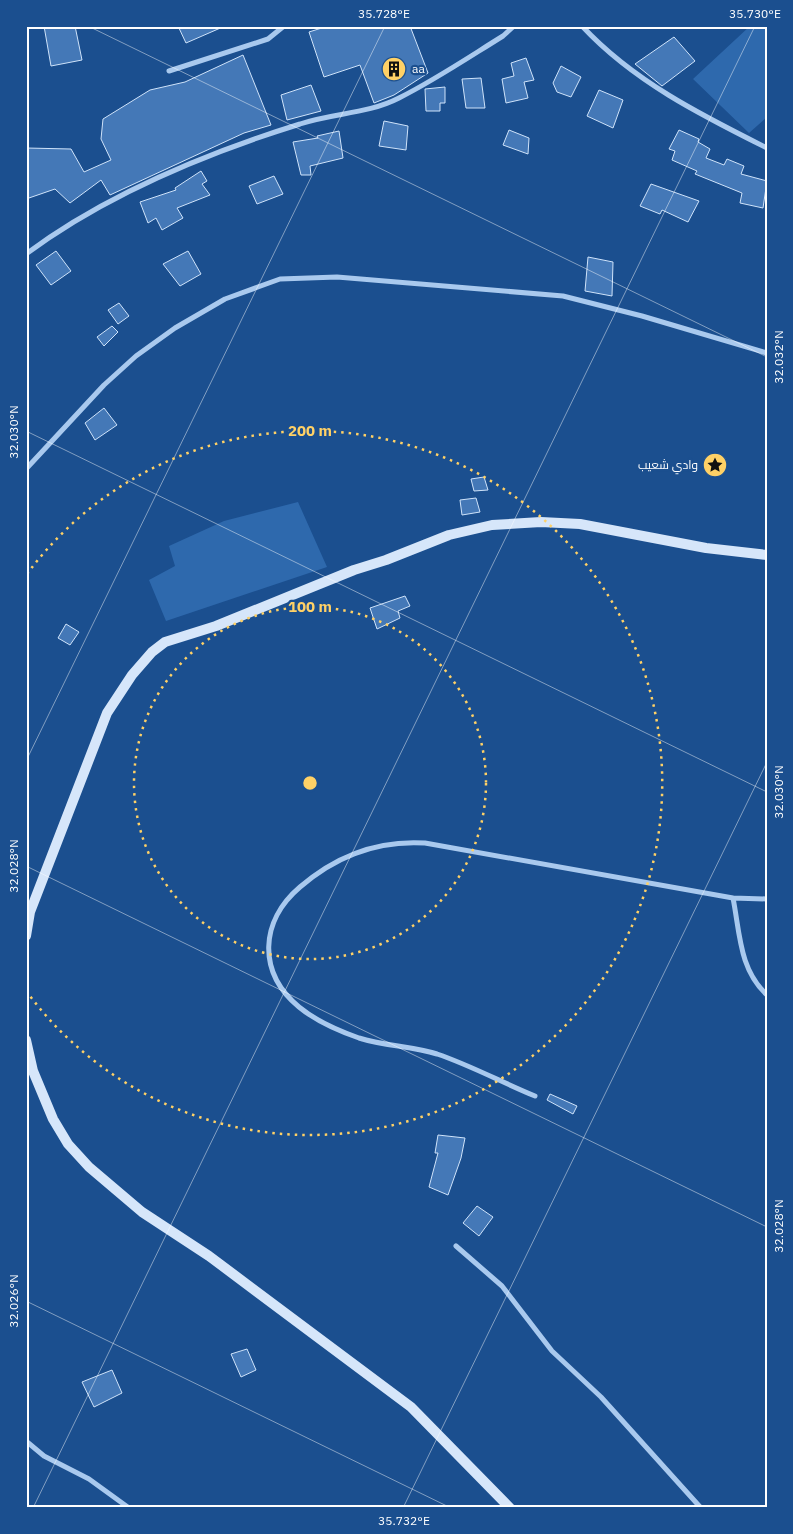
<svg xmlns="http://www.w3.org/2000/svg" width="793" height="1534" font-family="'IBM Plex Sans',Cairo,sans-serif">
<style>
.green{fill:#2e69ad}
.building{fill:#4478b7;stroke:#cfe3fa}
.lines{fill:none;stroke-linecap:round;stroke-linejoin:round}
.street{stroke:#a9c9ee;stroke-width:5}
.secondary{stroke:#d6e6fa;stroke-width:10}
.ticks{fill:none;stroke:#fff;stroke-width:1;stroke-opacity:0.45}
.ring{fill:none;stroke:#ffd166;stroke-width:2.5;stroke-dasharray:2.5 5}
.labels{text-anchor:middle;stroke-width:4.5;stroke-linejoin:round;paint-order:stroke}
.poi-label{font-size:12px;fill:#fff;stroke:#1b4f8f;text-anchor:start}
.centre{fill:#ffd166;stroke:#1b4f8f;stroke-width:2.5}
.ring-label{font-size:15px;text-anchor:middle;font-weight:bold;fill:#ffd166;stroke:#1b4f8f;stroke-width:4.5;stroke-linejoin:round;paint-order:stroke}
.neatline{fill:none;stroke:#fff;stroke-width:2}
.ticks-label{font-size:12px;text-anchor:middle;fill:#fff}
</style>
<rect width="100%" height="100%" fill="#1b4f8f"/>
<path class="green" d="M750,26H767V117L749,133L693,79Z
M298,502L327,567L166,621L149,580L175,566L169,546L224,521Z"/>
<path class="building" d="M44,26H75L82,60L51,66Z
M178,26H225L186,43Z
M328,26H410L428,73L394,95L374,103L360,65L324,77L309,32Z
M674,37L695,61L662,86L635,64Z
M243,55L271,125L244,133L110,195L101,180L70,203L55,189L26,199V148L71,149L84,172L111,160L101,139L103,119L150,90L185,82Z
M526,58L534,80L524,82L528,98L506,103L502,79L514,76L511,63Z
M561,66L581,77L571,97L557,92L553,83Z
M481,78L485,108H466L462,79Z
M311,85L321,111L287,120L281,95Z
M445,87V103H440V111H426L425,89Z
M599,90L623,100L613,128L587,116Z
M384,121L408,126L406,150L379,146Z
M509,130L529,138L528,154L503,145Z
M679,130L699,139L698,142L710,149L706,158L724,165L727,159L744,166L741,174L767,181L763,208L740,203L742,193L695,174L697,171L672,160L675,151L669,149Z
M339,131L343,158L310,166L311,175H301L293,142L318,138L317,136Z
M201,171L207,181L202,184L210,195L177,208L183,218L162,230L156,218L148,223L140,202L176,190L175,188Z
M274,176L283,194L257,204L249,186Z
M651,184L699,201L688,222L662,210L660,214L640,206Z
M56,251L71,271L51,285L36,265Z
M188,251L201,274L180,286L163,264Z
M588,257L613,262L612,296L585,291Z
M119,303L129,316L118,324L108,310Z
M112,326L118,332L104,346L97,337Z
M104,408L117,425L95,440L85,423Z
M484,477L488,490L474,491L471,479Z
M476,498L480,512L462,515L460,500Z
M405,596L410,606L398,611L400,618L377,629L370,608Z
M66,624L79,632L70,645L58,638Z
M550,1094L577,1106L573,1114L547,1100Z
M438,1135L465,1138L461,1158L448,1195L429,1187L438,1153H435Z
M477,1206L493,1217L479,1236L463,1223Z
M247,1349L256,1370L241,1377L231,1354Z
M112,1370L122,1393L94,1407L82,1382Z"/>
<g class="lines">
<path class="street" d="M582,26C633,81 701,115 767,148
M169,71L268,39L284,26
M26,254C104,196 207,153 300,124C332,113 368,114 399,98C435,80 469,57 503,36L514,26
M26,469L104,385L136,356L175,328L225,299L280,279L337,277L563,296L642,316L767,353
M767,899L733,898C740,933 739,969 767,995
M535,1096C503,1083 470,1065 437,1054C411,1046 384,1046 359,1038C339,1031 316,1021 299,1007C257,972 260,921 300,887C337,855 377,840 425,843L733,898
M456,1246L502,1286L552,1351L601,1397L701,1508
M26,1441L44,1456L89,1479L129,1508"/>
<path class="secondary" d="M26,936L30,912L107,713L132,675L152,652L165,642L216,626L354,570L386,560L449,535L492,525L541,522L580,524L706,548L767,555
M26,1040L33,1071L53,1119L68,1144L89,1167L142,1212L209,1256L411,1407L510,1508"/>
</g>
<path class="ticks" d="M88,26L767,357M26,431L767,792M26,761L385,26M26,866L767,1227M26,1301L451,1508M33,1508L755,26M403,1508L767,762"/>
<g class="ring">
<circle cx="310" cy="783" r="176"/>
<path d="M27 574A352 352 0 1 1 27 992"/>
</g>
<defs>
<g id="building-disc" transform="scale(1.25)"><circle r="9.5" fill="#ffd166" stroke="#1b4f8f"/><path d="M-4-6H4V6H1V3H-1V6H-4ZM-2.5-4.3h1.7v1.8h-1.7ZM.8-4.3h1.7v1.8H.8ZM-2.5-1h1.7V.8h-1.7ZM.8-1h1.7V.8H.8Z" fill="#111"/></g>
<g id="sight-disc" transform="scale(1.25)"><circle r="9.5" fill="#ffd166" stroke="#1b4f8f"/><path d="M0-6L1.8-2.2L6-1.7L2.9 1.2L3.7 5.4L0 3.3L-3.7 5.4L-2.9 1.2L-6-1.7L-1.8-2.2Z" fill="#111"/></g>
</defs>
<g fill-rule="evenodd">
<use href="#building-disc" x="394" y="69"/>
<use href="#sight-disc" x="715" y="465"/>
</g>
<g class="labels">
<g class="poi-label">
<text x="412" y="73">aa</text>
<text x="698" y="469" text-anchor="end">وادي شعيب</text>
</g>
</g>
<circle cx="310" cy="783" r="8" class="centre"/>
<g class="ring-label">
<text x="310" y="436">200 m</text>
<text x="310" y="612">100 m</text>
</g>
<rect width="793" height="1534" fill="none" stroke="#1b4f8f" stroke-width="55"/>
<rect x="28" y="28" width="738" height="1478" class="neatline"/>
<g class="ticks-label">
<text x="384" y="18">35.728°E</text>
<text x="755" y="18">35.730°E</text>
<text transform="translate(779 357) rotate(-90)" y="4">32.032°N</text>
<text transform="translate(14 432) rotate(-90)" y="4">32.030°N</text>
<text transform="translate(779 792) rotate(-90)" y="4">32.030°N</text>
<text transform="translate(14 866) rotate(-90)" y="4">32.028°N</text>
<text transform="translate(779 1226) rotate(-90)" y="4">32.028°N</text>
<text transform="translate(14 1301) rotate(-90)" y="4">32.026°N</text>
<text x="404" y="1525">35.732°E</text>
</g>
</svg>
